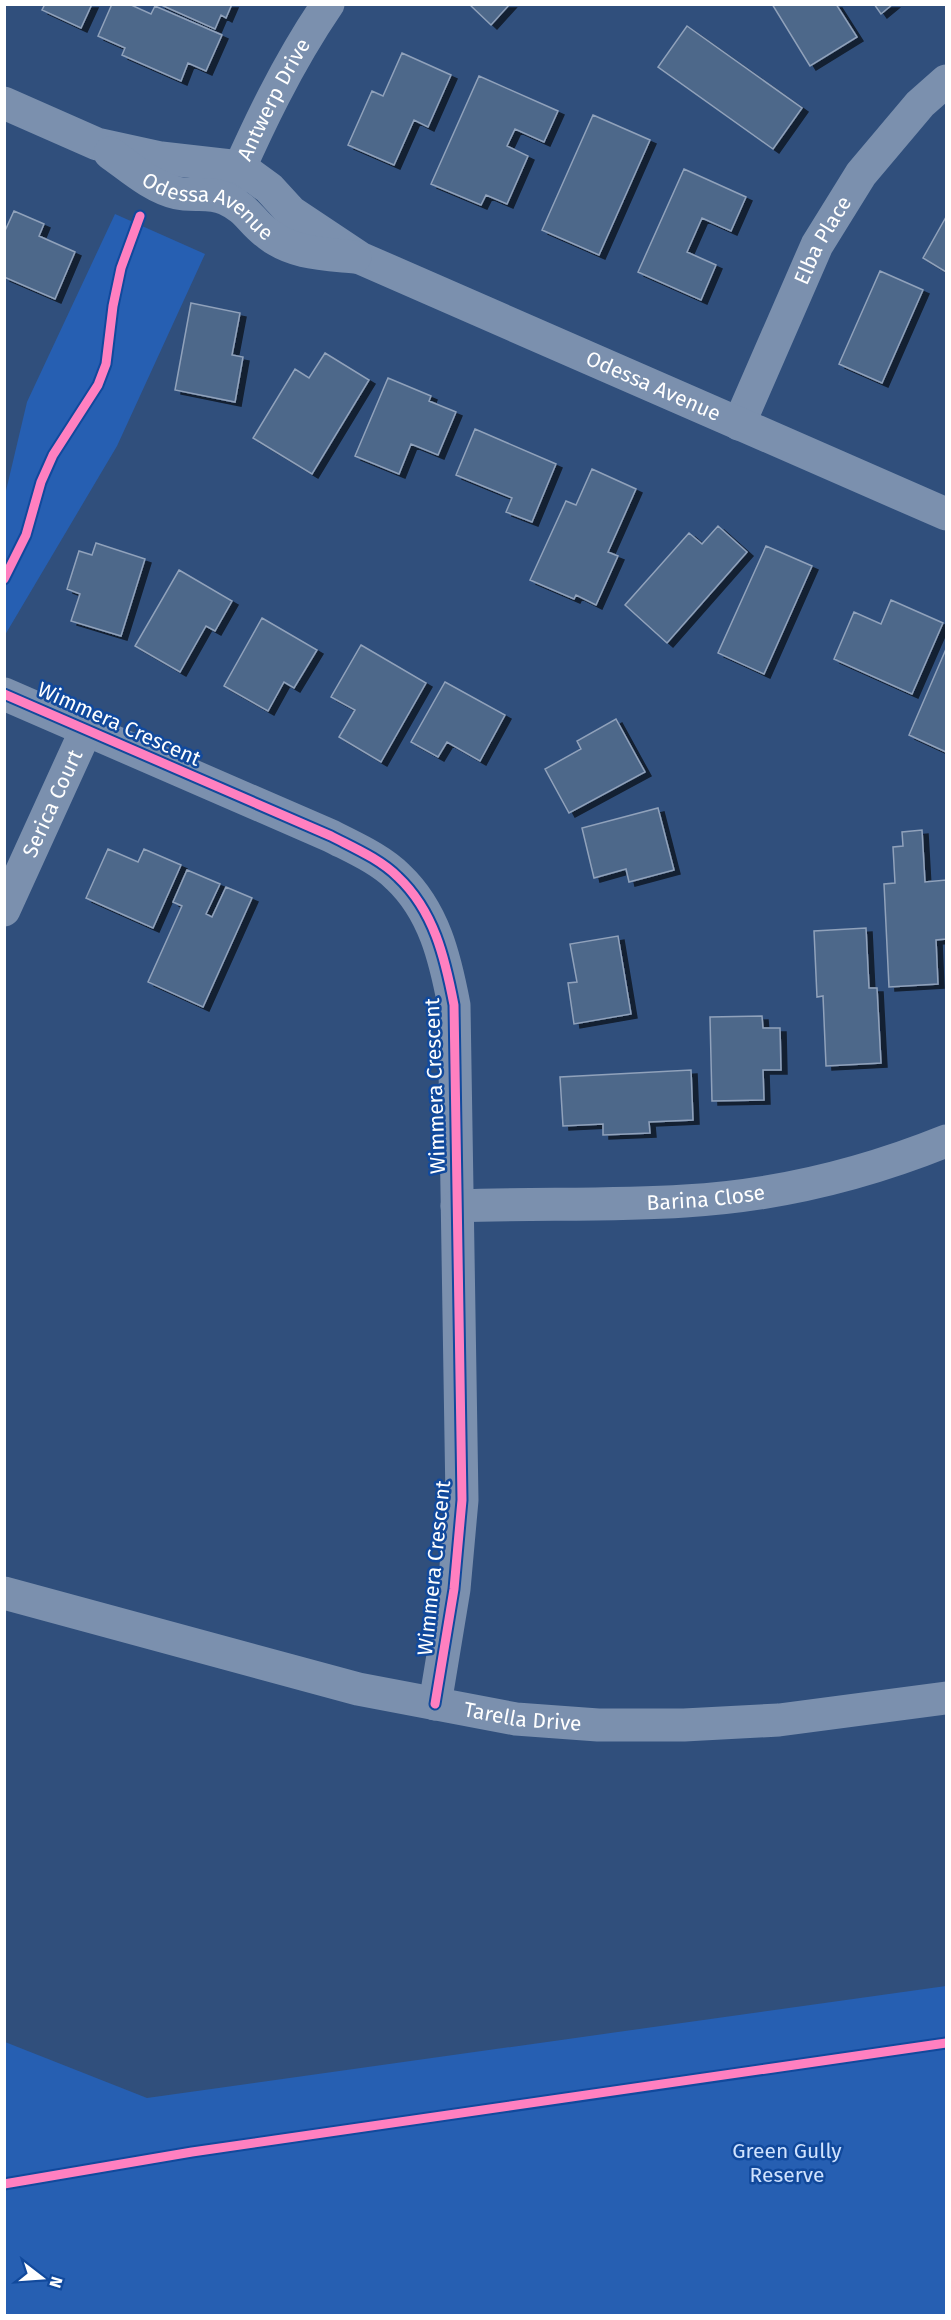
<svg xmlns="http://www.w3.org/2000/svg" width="951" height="2320" font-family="'Fira Sans',sans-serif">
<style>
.green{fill:#265fb2}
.building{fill:#4e678a;stroke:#90a2bb;stroke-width:1.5;filter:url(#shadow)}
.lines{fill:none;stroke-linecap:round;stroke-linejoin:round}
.minor{stroke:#7b90ae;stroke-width:33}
.tertiary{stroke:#7b90ae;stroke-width:33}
.cycleway-casing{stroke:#11499c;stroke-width:13}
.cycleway{stroke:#ff80c0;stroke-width:9}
.labels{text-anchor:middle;stroke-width:5;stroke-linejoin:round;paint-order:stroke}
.street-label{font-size:21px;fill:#fff;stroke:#11499c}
.park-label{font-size:21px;fill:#cfe2fe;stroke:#11499c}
</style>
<defs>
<filter id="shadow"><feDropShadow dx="6" dy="4" stdDeviation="0" flood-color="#0009"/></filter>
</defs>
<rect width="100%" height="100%" fill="#304f7c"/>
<path class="green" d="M115,214L205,254L117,446L5,635V495L27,402Z
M946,1986V2315H5V2042L147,2098Z"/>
<path class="building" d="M45,4H92L81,28L42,10Z
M112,4H129L151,14L155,6L222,35L206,71L188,63L181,81L122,55L125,48L98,36Z
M159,4H232L226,18L221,15L215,29Z
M469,4H510L491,25Z
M772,4H836L857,37L810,66Z
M874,4H893L881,14Z
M687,26L802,108L773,149L658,67Z
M402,53L451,75L428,127L414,120L394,165L348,145L372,91L383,96Z
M479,76L558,111L544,142L515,129L507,146L528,156L507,204L486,195L481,205L431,184Z
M593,115L650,140L599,255L542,230Z
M684,169L746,197L731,231L702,218L687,252L716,265L701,300L638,272Z
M14,211L44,224L39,236L75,252L55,299L4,277V233Z
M946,217V272L923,258Z
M880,271L923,290L882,383L839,364Z
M191,303L240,313L232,355L243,357L235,402L175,390Z
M325,353L369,380L312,474L253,438L295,369L309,378Z
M388,378L431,396L429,401L456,412L438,455L411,444L399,474L355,456Z
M475,429L556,464L532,522L506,512L512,498L456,475Z
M592,469L636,489L608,552L618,556L596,605L576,595L574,599L530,580L566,501L576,505Z
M718,526L747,552L667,643L625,605L689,533L702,544Z
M96,543L145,559L121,636L71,621L80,594L67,589L79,551L92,555Z
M766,546L812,566L764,674L718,653Z
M179,570L232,601L215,631L206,626L180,672L135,646Z
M891,600L943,623L912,694L834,659L854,612L881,624Z
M262,618L317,650L294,688L284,682L268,711L224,686Z
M361,645L426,683L381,762L339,737L355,710L331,697Z
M946,649V752L909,735Z
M445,682L505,715L480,761L447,742L438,757L411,742Z
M616,719L645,772L569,813L545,769L581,749L577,741Z
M658,808L674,870L629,882L626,869L594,878L582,828Z
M922,830L925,882L946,880V939L936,940L938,984L889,987L884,884L895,883L893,847L903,846L902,832Z
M108,849L138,862L144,849L181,865L153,928L86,898Z
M187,870L220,884L206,914L212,917L226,887L252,898L203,1007L148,982L182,906L173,902Z
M866,928L869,988H877L881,1063L826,1066L823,996L817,997L814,931Z
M618,936L631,1014L574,1024L568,983L577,982L570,944Z
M762,1016L763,1028H780L781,1070H763L764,1100L712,1101L710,1017Z
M691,1070L693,1120L649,1122L650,1133L603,1135V1124L563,1126L560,1077Z"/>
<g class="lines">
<g class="minor">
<path id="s1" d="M228,194C257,128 287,64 328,4"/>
<path id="s2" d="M739,424L817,245L861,174L920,104L946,81"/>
<path d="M4,694L331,836C354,848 380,859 398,877C434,911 445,958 454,1005L462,1500L454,1589L435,1704"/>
<path id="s3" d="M4,910L86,730"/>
<path id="s4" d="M457,1206C533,1203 609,1206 685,1201C774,1196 864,1174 946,1141"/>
<path id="s5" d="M4,1593L358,1689L516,1719L598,1725H684L779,1720L946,1698"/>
</g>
<g class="tertiary">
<path id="s6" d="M4,103L97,144L161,158L240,167L269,188L291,212L360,258L946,514"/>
<path id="s7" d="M110,153C131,168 152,187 177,193C194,197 209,191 226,199C248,209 251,222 268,234C293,254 324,254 355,257"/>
</g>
<g class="cycleway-casing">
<path id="cycleway" d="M4,579L26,535L41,482L53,455L98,385L106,364L113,306L121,268L140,216
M4,694L331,836C354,848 380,859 398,877C434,911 445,958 454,1005L462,1500L454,1589L435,1704
M4,2184L192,2152L946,2043"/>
</g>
<use href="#cycleway" class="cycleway"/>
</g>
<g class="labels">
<g class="street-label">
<text dy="7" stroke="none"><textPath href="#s1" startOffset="105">Antwerp Drive</textPath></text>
<text dy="7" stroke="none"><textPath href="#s7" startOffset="114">Odessa Avenue</textPath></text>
<text dy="7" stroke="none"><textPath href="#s2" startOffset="202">Elba Place</textPath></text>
<text dy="7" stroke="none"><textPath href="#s6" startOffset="718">Odessa Avenue</textPath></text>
<text transform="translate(119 724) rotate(24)" y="7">Wimmera Crescent</text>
<text dy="7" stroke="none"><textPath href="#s3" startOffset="117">Serica Court</textPath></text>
<text transform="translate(435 1086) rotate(-92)" y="7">Wimmera Crescent</text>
<text dy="7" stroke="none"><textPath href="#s4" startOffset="249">Barina Close</textPath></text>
<text transform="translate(434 1568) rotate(-84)" y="7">Wimmera Crescent</text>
<text dy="7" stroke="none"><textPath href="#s5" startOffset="534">Tarella Drive</textPath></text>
</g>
<g class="park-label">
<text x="787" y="2158">Green Gully<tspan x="787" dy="24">Reserve</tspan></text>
</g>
</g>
<rect width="951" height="2320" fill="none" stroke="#ffffff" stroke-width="12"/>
<g transform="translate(42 2278) rotate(107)" stroke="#11499c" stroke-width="4.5" paint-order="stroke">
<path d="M0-4.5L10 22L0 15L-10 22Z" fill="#ffffff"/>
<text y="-9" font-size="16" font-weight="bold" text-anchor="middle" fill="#ffffff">N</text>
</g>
</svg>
